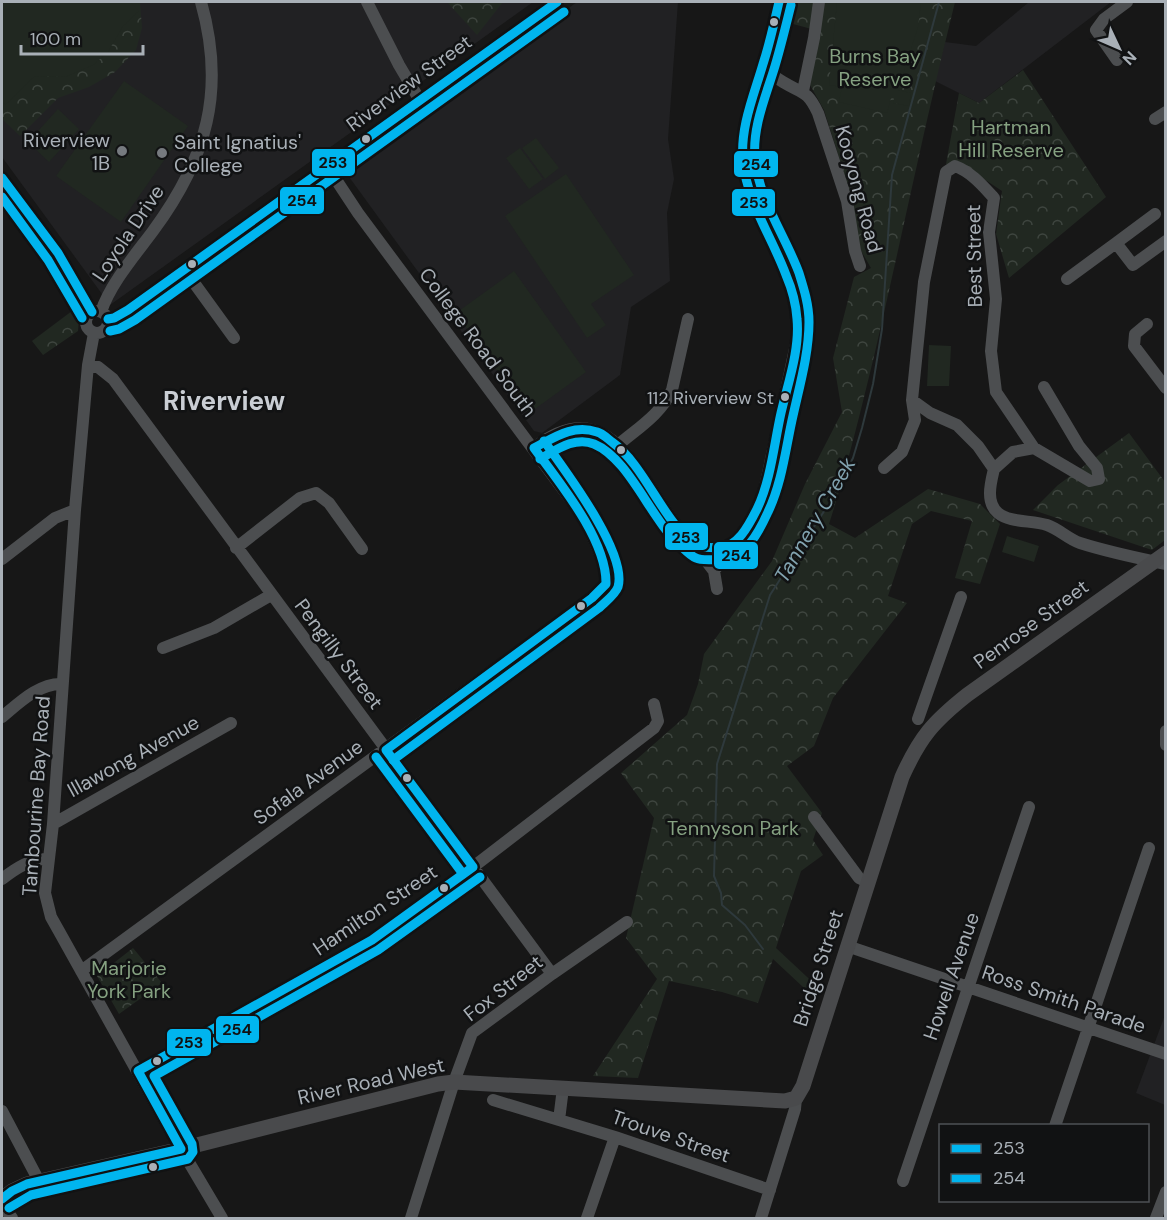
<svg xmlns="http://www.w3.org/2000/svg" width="1167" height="1220" font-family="'DM Sans',sans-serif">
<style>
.built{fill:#212123}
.park{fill:url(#park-crowns)}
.pitch{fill:#212821}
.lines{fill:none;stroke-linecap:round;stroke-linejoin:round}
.stream{stroke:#2e393c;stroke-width:2}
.minor{stroke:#4c4e50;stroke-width:12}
.major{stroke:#494a4c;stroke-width:15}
.bus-1-casing{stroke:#111213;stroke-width:14}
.bus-2-casing{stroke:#111213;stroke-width:14}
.bus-1{stroke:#00b5ef;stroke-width:9}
.bus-2{stroke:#00b5ef;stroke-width:9}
.bus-dot{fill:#a9b0b7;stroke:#111213;stroke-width:2}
.poi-dot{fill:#767a7f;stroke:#111213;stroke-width:2}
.labels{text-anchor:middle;stroke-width:5;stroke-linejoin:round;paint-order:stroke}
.bus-label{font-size:18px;fill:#a9b0b7;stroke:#111213;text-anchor:end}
.park-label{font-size:20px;fill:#85a181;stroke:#111213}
.street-label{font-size:20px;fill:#a9b0b7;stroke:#111213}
.poi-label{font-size:20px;fill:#a9b0b7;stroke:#111213;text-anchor:end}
.water-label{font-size:21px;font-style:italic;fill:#82a3b0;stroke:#111213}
.district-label{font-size:26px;font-weight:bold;fill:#caced4;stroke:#111213}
.line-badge{stroke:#111213;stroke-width:2}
.pale-badge-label{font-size:16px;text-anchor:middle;font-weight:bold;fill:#111}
</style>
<defs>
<pattern id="park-crowns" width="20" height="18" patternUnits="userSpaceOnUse" patternTransform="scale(1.5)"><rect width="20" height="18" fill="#212821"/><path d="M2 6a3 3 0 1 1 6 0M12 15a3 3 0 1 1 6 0" fill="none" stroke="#3e453f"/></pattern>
</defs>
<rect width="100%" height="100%" fill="#171717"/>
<path class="built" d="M2,2H533L110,305L2,157Z
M577,2H678L668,139L674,179L667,213L670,281L631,307L620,375L542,433L534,431L344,170Z
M1029,2H1111L979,103L935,81L945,42L976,46Z
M1165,1015V1105L1136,1093Z"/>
<path class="park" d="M2,2H140L142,28L136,50L115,72L89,87L58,98L20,136L2,119Z
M447,2H503L477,35Z
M785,2H955C926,118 902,236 875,352C861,410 847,468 829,524L855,538L928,489L980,504L1000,524L980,584L955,578L972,521L931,511L912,524L888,596L907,603L833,698L814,746L787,766L822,813L813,840L823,855L801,871L776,948L821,990L817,1000L773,959L758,1003L722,992L669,981L638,1078L593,1076L657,979L626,938L654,818L621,773L687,715L698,684L704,654L772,561L805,484L842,412L833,358L854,277L871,268L860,249L850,192L824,110L810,85L819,31L782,21Z
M1023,70L1106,197L1009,278L996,234L1002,191L963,165L946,164L959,93L979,103Z
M80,305L78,331L43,355L32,341Z
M1129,433L1165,482V540L1152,550L1033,510L1058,485Z
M133,948L162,983L119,1014L97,976Z"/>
<path class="pitch" d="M2,2H130L139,11L123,26L108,52L93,65L65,77L35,76L5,105L2,101Z
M837,2H921L918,27L898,90L911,93L909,106L893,103L894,98H891L887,113L839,102L842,87L829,85Z
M124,81L188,126L121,222L56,176Z
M58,109L79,129L49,162L28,142Z
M536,138L559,168L545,179L522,148Z
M520,148L543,179L529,189L506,158Z
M566,174L634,275L591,304L606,325L587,338L505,216Z
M514,271L586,372L528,414L456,313Z
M929,345L951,346L949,386H927Z
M1007,536L1039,546L1034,562L1002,552Z"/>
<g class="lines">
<path class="stream" d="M763,949L745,925L722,905L721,893L714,876L717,764L770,595L830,502L853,458L862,428L873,384L882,329L892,175L939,2"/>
<path class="minor" d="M367,2L399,65L419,99
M1117,60L1096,30L1104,19L1127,2
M762,68C769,73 776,78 783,82C803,94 807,90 818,113L847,201L855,251L860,266
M803,91L814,38L819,2
M1155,119L1166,112
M2,178L58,253L92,312
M1116,243L1155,214
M184,269L234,338
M1067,279L1116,243L1133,265L1166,241
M86 322a11 11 0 1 1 22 0a11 11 0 1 1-22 0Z
M101,312C110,284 136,254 153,231C207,158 226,90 201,2
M108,319L114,318L128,310L557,2
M1147,324L1135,334L1134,346L1166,388
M94,333L88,365L75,510L53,824L45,893L51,917L60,933L171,1132L222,1218
M88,365L98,367L113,379L552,974
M912,400L930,413L957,425L978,446L994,469C991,482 985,502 998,513C1010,523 1032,520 1047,525C1059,529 1068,539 1080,543C1108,552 1137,558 1166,564
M618,445C638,428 661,414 672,390L688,319
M534,448C638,365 657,571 723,548C741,542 752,520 759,504C767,486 769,465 774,446C781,412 789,378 796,344C808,279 750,225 743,162C740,129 752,99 762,68C769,46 774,24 779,2
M884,468L902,452L915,420L912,400L924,282L946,172L955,166C971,172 982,185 994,198L989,232L996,299L991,351L996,392L1034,448L1090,481L1099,479L1097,468L1079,446L1044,387
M994,469L1013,452L1034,448
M694,545L714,571L735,543
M236,548L300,498L316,493L329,503L362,549
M2,559L55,518L75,510
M714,571L717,589
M163,648L214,628L271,595
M2,717C19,703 39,683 62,684
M918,719L961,597
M1166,731V745
M814,817L859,878L868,882
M53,824L231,723
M2,879C15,869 31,858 48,859
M847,946L1166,1054
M81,971L592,598L606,584C608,565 592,537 585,519L358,213L327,166
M138,1071L372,940L473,867L654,728L658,721L654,704
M493,1100L615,1137L770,1190
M2,1111L39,1181
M559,1120L563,1088
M1055,1126L1149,848
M903,1181L1029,807
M2,1205L12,1218
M411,1218L454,1082L472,1033L552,974L627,922
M587,1218L615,1137
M761,1218L795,1109L796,1098
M1156,1218L1166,1192"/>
<path class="major" d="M2,1199L12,1191L27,1184L181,1149L438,1084L454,1082L785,1101L796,1098L803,1086L902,777C920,737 933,722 967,695L1166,553"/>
<g class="bus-1-casing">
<path id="bus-1" d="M2,178L58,253L92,312
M108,319L114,318L128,310L557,2
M534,448C555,437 573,424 597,432C602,433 608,439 612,442C647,467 664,527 699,546C704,548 711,547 717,548C737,549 749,525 757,509C771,480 774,444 781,413C788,383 800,349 797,319C796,304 792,289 786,275C772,237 747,202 743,161C740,127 754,95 763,64C770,43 774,23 779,2
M386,750L592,598L606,584C607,540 559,482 534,448
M386,750L473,867
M2,1199L12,1191L27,1184L181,1149L138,1071L372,940L473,867"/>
</g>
<g class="bus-2-casing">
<path id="bus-2" d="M2,197L48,260L82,318
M110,331L119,329L135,320L564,12
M540,459C556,450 575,436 594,444C630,459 651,521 682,547C686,551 691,556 696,558C702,561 712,559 719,560C744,561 759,532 768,512C781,485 785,454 791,425C798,391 809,356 809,322C809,305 804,289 799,273C785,235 759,200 755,159C752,127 766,96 775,66C781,46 786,25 791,5
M376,757L463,874
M393,760L599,608C605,602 615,595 618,587C628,553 564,469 544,441
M9,1208L31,1195L188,1159L193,1152L192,1144L154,1076L378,950L480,877"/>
</g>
<use href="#bus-1" class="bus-1"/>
<use href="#bus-2" class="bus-2"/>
</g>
<g class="bus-dot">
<circle cx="774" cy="22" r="5"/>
<circle cx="366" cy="139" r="5"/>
<circle cx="192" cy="264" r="5"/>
<circle cx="785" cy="397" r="5"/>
<circle cx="621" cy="450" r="5"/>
<circle cx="581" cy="606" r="5"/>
<circle cx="407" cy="778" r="5"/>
<circle cx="444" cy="888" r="5"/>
<circle cx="157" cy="1061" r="5"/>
<circle cx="153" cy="1167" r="5"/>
</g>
<g class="poi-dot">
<circle cx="122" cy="151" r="6"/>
<circle cx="162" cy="153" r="6"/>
</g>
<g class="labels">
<g class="bus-label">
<text x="774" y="404">112 Riverview St</text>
</g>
<g class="park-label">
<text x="875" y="63">Burns Bay<tspan x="875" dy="23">Reserve</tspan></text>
<text x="1011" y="134">Hartman<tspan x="1011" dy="23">Hill Reserve</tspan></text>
<text x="733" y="835">Tennyson Park</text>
<text x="129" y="975">Marjorie<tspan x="129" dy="23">York Park</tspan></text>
</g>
<g class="street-label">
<text transform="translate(409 83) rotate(-36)" y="7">Riverview Street</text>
<text transform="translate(859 189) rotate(75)" y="7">Kooyong Road</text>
<text transform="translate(128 233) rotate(-56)" y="7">Loyola Drive</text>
<text transform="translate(974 256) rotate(-91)" y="7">Best Street</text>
<text transform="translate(478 342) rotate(53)" y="7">College Road South</text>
<text transform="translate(1031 624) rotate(-36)" y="7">Penrose Street</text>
<text transform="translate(339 654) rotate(53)" y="7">Pengilly Street</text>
<text transform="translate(133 756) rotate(-29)" y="7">Illawong Avenue</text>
<text transform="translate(308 782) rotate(-36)" y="7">Sofala Avenue</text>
<text transform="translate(36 796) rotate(-86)" y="7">Tambourine Bay Road</text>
<text transform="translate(375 910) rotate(-34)" y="7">Hamilton Street</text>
<text transform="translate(818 968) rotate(-72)" y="7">Bridge Street</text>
<text transform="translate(951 976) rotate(-71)" y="7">Howell Avenue</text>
<text transform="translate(503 988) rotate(-38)" y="7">Fox Street</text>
<text transform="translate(1064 999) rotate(19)" y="7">Ross Smith Parade</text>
<text transform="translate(371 1081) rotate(-13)" y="7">River Road West</text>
<text transform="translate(671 1136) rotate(19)" y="7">Trouve Street</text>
</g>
<g class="poi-label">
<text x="110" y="147">Riverview<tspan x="110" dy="23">1B</tspan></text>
<text x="174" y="149" text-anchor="start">Saint Ignatius'<tspan x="174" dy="23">College</tspan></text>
</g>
<g class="water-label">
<text transform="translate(815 520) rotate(-60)" y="7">Tannery Creek</text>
</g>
<g class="district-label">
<text x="224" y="410">Riverview</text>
</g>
</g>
<g class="line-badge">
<rect x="311" y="148" width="45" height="29" rx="6" fill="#00b5ef"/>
<rect x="733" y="150" width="46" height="28" rx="6" fill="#00b5ef"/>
<rect x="279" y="186" width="46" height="29" rx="6" fill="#00b5ef"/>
<rect x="731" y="188" width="45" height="29" rx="6" fill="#00b5ef"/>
<rect x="664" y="522" width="45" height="29" rx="6" fill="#00b5ef"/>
<rect x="713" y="541" width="46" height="29" rx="6" fill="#00b5ef"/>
<rect x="215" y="1015" width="45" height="29" rx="6" fill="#00b5ef"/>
<rect x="166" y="1028" width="46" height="29" rx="6" fill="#00b5ef"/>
</g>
<g class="pale-badge-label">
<text x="333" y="168">253</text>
<text x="756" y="170">254</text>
<text x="302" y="206">254</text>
<text x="754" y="208">253</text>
<text x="686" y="543">253</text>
<text x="736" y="561">254</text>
<text x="237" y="1035">254</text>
<text x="189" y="1048">253</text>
</g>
<rect width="1167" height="1220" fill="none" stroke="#a9b0b7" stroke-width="6"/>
<rect x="939" y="1124" width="210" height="78" fill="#111213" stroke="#4e5155" stroke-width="1.5"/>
<rect x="951" y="1144" width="30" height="9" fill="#00b5ef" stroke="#4e5155" stroke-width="1.5"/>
<text x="993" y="1154" font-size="18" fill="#a9b0b7">253</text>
<rect x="951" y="1174" width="30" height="9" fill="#00b5ef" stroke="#4e5155" stroke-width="1.5"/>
<text x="993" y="1184" font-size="18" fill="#a9b0b7">254</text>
<g transform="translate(1119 48) rotate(134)" stroke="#111213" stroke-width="4.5" paint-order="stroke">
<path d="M0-4.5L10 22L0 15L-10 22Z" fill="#a9b0b7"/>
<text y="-9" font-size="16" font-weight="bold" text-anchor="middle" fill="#a9b0b7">N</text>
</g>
<path d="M21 45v9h122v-9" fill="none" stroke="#a9b0b7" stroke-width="3"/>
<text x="30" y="45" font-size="18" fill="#a9b0b7" stroke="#111213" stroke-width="4.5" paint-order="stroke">100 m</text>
</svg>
